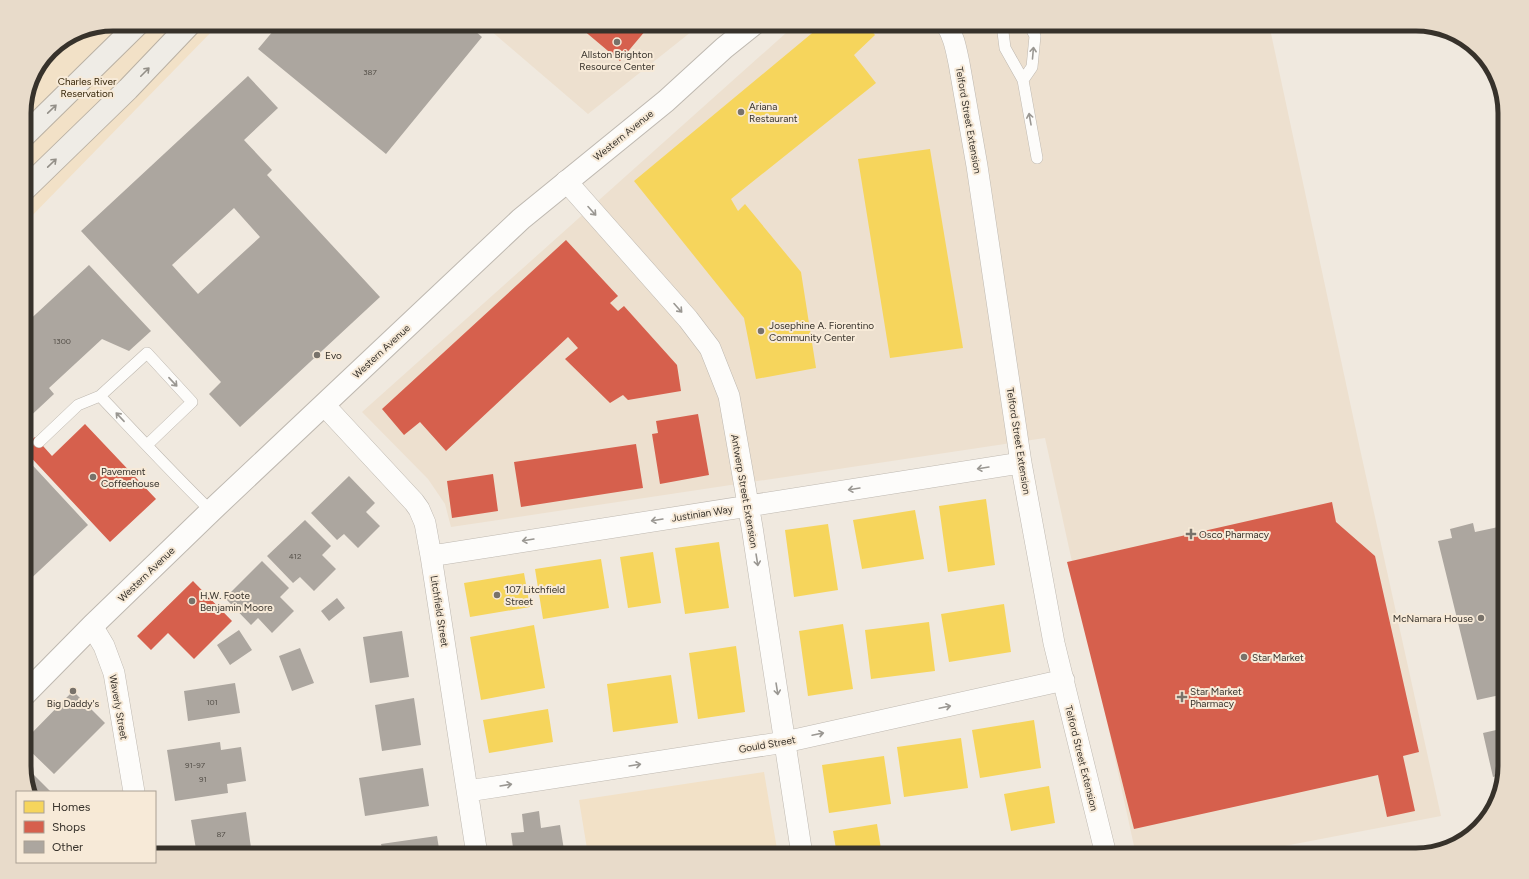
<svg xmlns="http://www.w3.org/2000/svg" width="1529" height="879" font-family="Figtree,sans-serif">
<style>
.built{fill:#ede0cf}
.green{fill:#f2e1c7}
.homes{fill:#f6d55c}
.shops{fill:#d6604d}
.building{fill:#aca69f;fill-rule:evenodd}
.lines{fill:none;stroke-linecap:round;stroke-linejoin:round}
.service-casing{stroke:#beb8b0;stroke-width:12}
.minor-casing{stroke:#beb8b0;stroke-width:22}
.secondary-casing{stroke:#beb8b0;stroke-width:24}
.primary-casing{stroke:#bab1a4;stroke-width:24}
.service{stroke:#fdfcfa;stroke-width:11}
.minor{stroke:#fdfcfa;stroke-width:21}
.secondary{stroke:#fdfcfa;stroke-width:22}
.primary{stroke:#efece6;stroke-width:22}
.oneway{stroke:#9a9792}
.oneway2{stroke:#938f88}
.poi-dot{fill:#78726a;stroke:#f7ead8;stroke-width:1.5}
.labels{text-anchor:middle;stroke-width:4;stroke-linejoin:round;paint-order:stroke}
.number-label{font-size:8px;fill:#544f48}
.poi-label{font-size:10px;fill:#37322b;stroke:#f7ead8;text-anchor:start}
.park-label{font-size:10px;fill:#36260a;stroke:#f7ead8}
.street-label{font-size:10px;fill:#37322b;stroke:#f7ead8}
.rim{fill:none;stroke:#37322b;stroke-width:5}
</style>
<rect width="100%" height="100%" fill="#f0e9df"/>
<path class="built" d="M483,24H701L588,114Z
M796,24H1269L1360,449L1441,816L1238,855H1136L1045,438L451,527L445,504L428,479L362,412Z"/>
<path class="green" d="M113,24H219L24,224V107L31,79L50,50L79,31Z
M764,772L778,855H588L579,800Z"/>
<path class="homes" d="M823,24H866L875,35L854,55L876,83L731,199L738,211L745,204L801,272L816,368L756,379L744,318L634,181Z
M930,149L963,348L890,358L858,159Z
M986,499L995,565L948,572L939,506Z
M915,510L924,559L862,569L853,520Z
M828,524L838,590L794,597L785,530Z
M719,542L729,608L685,614L675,548Z
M653,552L661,603L628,608L620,557Z
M601,559L609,608L543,619L535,569Z
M524,573L530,607L470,617L464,583Z
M1004,604L1011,652L949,662L941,614Z
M929,622L935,671L871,679L865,630Z
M843,624L853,689L808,696L799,631Z
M534,625L545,688L481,700L470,637Z
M736,646L745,712L698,719L689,653Z
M671,675L678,723L613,732L607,684Z
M548,709L553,742L489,753L483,720Z
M1034,720L1041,768L980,778L972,730Z
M961,738L968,788L904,797L897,747Z
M884,756L891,804L829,813L822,765Z
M1049,786L1055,823L1011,831L1004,794Z
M877,824L882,855H837L833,831Z
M1062,851V855H1044V854Z"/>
<path class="shops" d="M576,24H651L620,61Z
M566,240L618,296L610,303L618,311L624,306L677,365L681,391L628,400L623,395L610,403L565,359L578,348L568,337L446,451L420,422L404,435L382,409Z
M698,414L709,475L660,484L652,434L658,433L656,421Z
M85,424L156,499L110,542L24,450V447L35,437L52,456Z
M636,444L643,488L521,507L514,462Z
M493,474L498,511L452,518L447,481Z
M1332,502L1336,522L1375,556L1419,752L1403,756L1415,811L1387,817L1378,775L1134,829L1067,562Z
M193,581L232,621L194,659L168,633L151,650L137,636Z"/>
<path class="building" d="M279,24H467L482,37L386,154L258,49Z
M248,76L278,108L244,140L272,170L267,175L380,297L240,427L209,394L221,382L81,231ZM234,208L260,237L198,294L172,265Z
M89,265L151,331L129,351L102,339L49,388L54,394L24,422V325Z
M24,456L88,525L24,585Z
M349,476L375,503L366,512L380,526L358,548L344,534L337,540L311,513Z
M305,520L331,546L322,555L336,569L314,591L300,577L293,583L267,556Z
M1473,523L1475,532L1503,526L1505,534V701L1502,702L1500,695L1477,700L1438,541L1452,538L1450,529Z
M262,561L289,588L280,597L294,611L272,633L258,618L251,625L225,598Z
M337,598L345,608L329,621L321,611Z
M239,630L252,650L230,665L217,645Z
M402,631L409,677L370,683L363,637Z
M300,648L314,683L292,691L279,656Z
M235,683L240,713L188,721L184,691Z
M73,691L105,723L54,774L24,745V741Z
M414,698L421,745L382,751L375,705Z
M1505,728V767L1503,774L1493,777L1483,733Z
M220,742L221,750L241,747L246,781L227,784L228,793L175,801L167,750Z
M24,765L51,792H30L24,772Z
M423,768L429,806L365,816L359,778Z
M539,811L541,828L560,825L564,850L527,855H514L511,833L524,832L522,814Z
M246,812L251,848L197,855L191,820Z
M437,836L440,855H374V853L383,852L381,844Z"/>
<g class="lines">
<g class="service-casing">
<path id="service" d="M1002,24L1005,48L1023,80L1037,158
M1023,80L1032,67L1035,36L1029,24
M24,438L28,443
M39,442L78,405L100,396
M147,445L192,402L147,353L100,396C137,435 173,474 211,511"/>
</g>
<g class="minor-casing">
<path id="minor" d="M946,24C954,36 956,49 959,63L977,166L1021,463L1054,643L1106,855
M566,181L688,319L710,348L729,396L752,527L802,855
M324,405L414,502L419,509L425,523L431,556L477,855
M431,556L1021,463
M92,626L104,646L114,673L134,792
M468,791L785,742L1064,680"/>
</g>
<g class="secondary-casing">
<path id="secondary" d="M24,695L92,626L211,511L521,219L666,101L724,48L754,24"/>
</g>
<g class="primary-casing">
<path id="primary" d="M24,136L138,24
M24,190L128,89L190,24"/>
</g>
<use href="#service" class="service"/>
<use href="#minor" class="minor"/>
<use href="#secondary" class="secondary"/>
<use href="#primary" class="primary"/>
</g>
<defs><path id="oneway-shaft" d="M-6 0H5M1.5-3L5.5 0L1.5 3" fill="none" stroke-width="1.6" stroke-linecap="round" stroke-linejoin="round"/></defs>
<g class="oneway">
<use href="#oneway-shaft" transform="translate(1033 53) rotate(-85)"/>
<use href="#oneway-shaft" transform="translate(1030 119) rotate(-100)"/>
<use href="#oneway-shaft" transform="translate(592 211) rotate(48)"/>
<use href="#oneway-shaft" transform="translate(678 308) rotate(48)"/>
<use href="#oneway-shaft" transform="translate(173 382) rotate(47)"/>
<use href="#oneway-shaft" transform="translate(120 417) rotate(-133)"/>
<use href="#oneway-shaft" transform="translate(983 468) rotate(171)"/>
<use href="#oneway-shaft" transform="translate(854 489) rotate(171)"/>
<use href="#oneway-shaft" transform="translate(657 520) rotate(171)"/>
<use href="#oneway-shaft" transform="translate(528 540) rotate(171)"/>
<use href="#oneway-shaft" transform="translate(757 560) rotate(81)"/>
<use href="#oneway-shaft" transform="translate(777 689) rotate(81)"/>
<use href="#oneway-shaft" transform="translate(945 707) rotate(-12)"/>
<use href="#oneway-shaft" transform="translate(818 734) rotate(-12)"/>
<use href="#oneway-shaft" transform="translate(635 765) rotate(-9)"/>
<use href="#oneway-shaft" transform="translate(506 785) rotate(-9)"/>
</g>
<g class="oneway2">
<use href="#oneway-shaft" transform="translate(145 72) rotate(-45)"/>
<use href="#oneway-shaft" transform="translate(52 109) rotate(-44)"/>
<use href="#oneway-shaft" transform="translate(52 163) rotate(-44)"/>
</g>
<g class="poi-dot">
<circle cx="617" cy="42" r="4"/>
<circle cx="741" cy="112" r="4"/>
<circle cx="761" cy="331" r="4"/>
<circle cx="317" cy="355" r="4"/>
<circle cx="93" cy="477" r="4"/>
<path d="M1189 528h4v4h4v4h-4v4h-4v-4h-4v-4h4z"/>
<circle cx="497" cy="595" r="4"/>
<circle cx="192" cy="601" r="4"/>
<circle cx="1481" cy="618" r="4"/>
<circle cx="1244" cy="657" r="4"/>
<circle cx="73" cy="691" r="4"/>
<path d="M1180 691h4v4h4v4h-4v4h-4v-4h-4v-4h4z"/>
</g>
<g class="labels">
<g class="number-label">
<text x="370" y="75">387</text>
<text x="62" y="344">1300</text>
<text x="295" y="559">412</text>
<text x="212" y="705">101</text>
<text x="195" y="768">91-97</text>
<text x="203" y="782">91</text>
<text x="221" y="837">87</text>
</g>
<g class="poi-label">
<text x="617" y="58" text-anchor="middle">Allston Brighton<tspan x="617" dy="12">Resource Center</tspan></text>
<text x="749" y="110">Ariana<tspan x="749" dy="12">Restaurant</tspan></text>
<text x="769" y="329">Josephine A. Fiorentino<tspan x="769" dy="12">Community Center</tspan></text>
<text x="325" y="359">Evo</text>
<text x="101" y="475">Pavement<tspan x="101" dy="12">Coffeehouse</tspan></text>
<text x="1199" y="538">Osco Pharmacy</text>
<text x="505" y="593">107 Litchfield<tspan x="505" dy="12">Street</tspan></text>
<text x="200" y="599">H.W. Foote<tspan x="200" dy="12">Benjamin Moore</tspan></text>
<text x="1473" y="622" text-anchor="end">McNamara House</text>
<text x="1252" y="661">Star Market</text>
<text x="1190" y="695">Star Market<tspan x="1190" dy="12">Pharmacy</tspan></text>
<text x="73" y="707" text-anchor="middle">Big Daddy's</text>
</g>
<g class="park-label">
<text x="87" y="85">Charles River<tspan x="87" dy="12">Reservation</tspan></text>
</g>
<g class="street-label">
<text transform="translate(969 120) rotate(80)" y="4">Telford Street Extension</text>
<text transform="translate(623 135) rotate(-39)" y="4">Western Avenue</text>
<text transform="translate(381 351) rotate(-43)" y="4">Western Avenue</text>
<text transform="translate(1019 441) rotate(81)" y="4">Telford Street Extension</text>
<text transform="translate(745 491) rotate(80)" y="4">Antwerp Street Extension</text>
<text transform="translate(702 513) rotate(-9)" y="4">Justinian Way</text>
<text transform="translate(146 574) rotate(-44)" y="4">Western Avenue</text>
<text transform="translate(440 611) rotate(81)" y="4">Litchfield Street</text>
<text transform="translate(119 707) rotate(80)" y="4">Waverly Street</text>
<text transform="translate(767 744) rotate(-10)" y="4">Gould Street</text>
<text transform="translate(1082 758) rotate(76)" y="4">Telford Street Extension</text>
</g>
</g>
<path d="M0 0H1529V879H0ZM113 31H1416A82 82 0 0 1 1498 113V766A82 82 0 0 1 1416 848H113A82 82 0 0 1 31 766V113A82 82 0 0 1 113 31Z" fill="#e8dbca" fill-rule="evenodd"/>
<path class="rim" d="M113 31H1416A82 82 0 0 1 1498 113V766A82 82 0 0 1 1416 848H113A82 82 0 0 1 31 766V113A82 82 0 0 1 113 31Z"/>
<rect x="16" y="791" width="140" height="72" fill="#f7ead8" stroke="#aaa093"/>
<rect x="24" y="801" width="20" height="12" fill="#f6d55c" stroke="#aaa093"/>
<text x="52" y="811" font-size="12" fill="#37322b">Homes</text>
<rect x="24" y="821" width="20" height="12" fill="#d6604d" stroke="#aaa093"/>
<text x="52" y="831" font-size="12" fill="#37322b">Shops</text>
<rect x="24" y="841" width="20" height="12" fill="#aca69f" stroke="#aaa093"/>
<text x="52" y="851" font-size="12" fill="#37322b">Other</text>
</svg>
